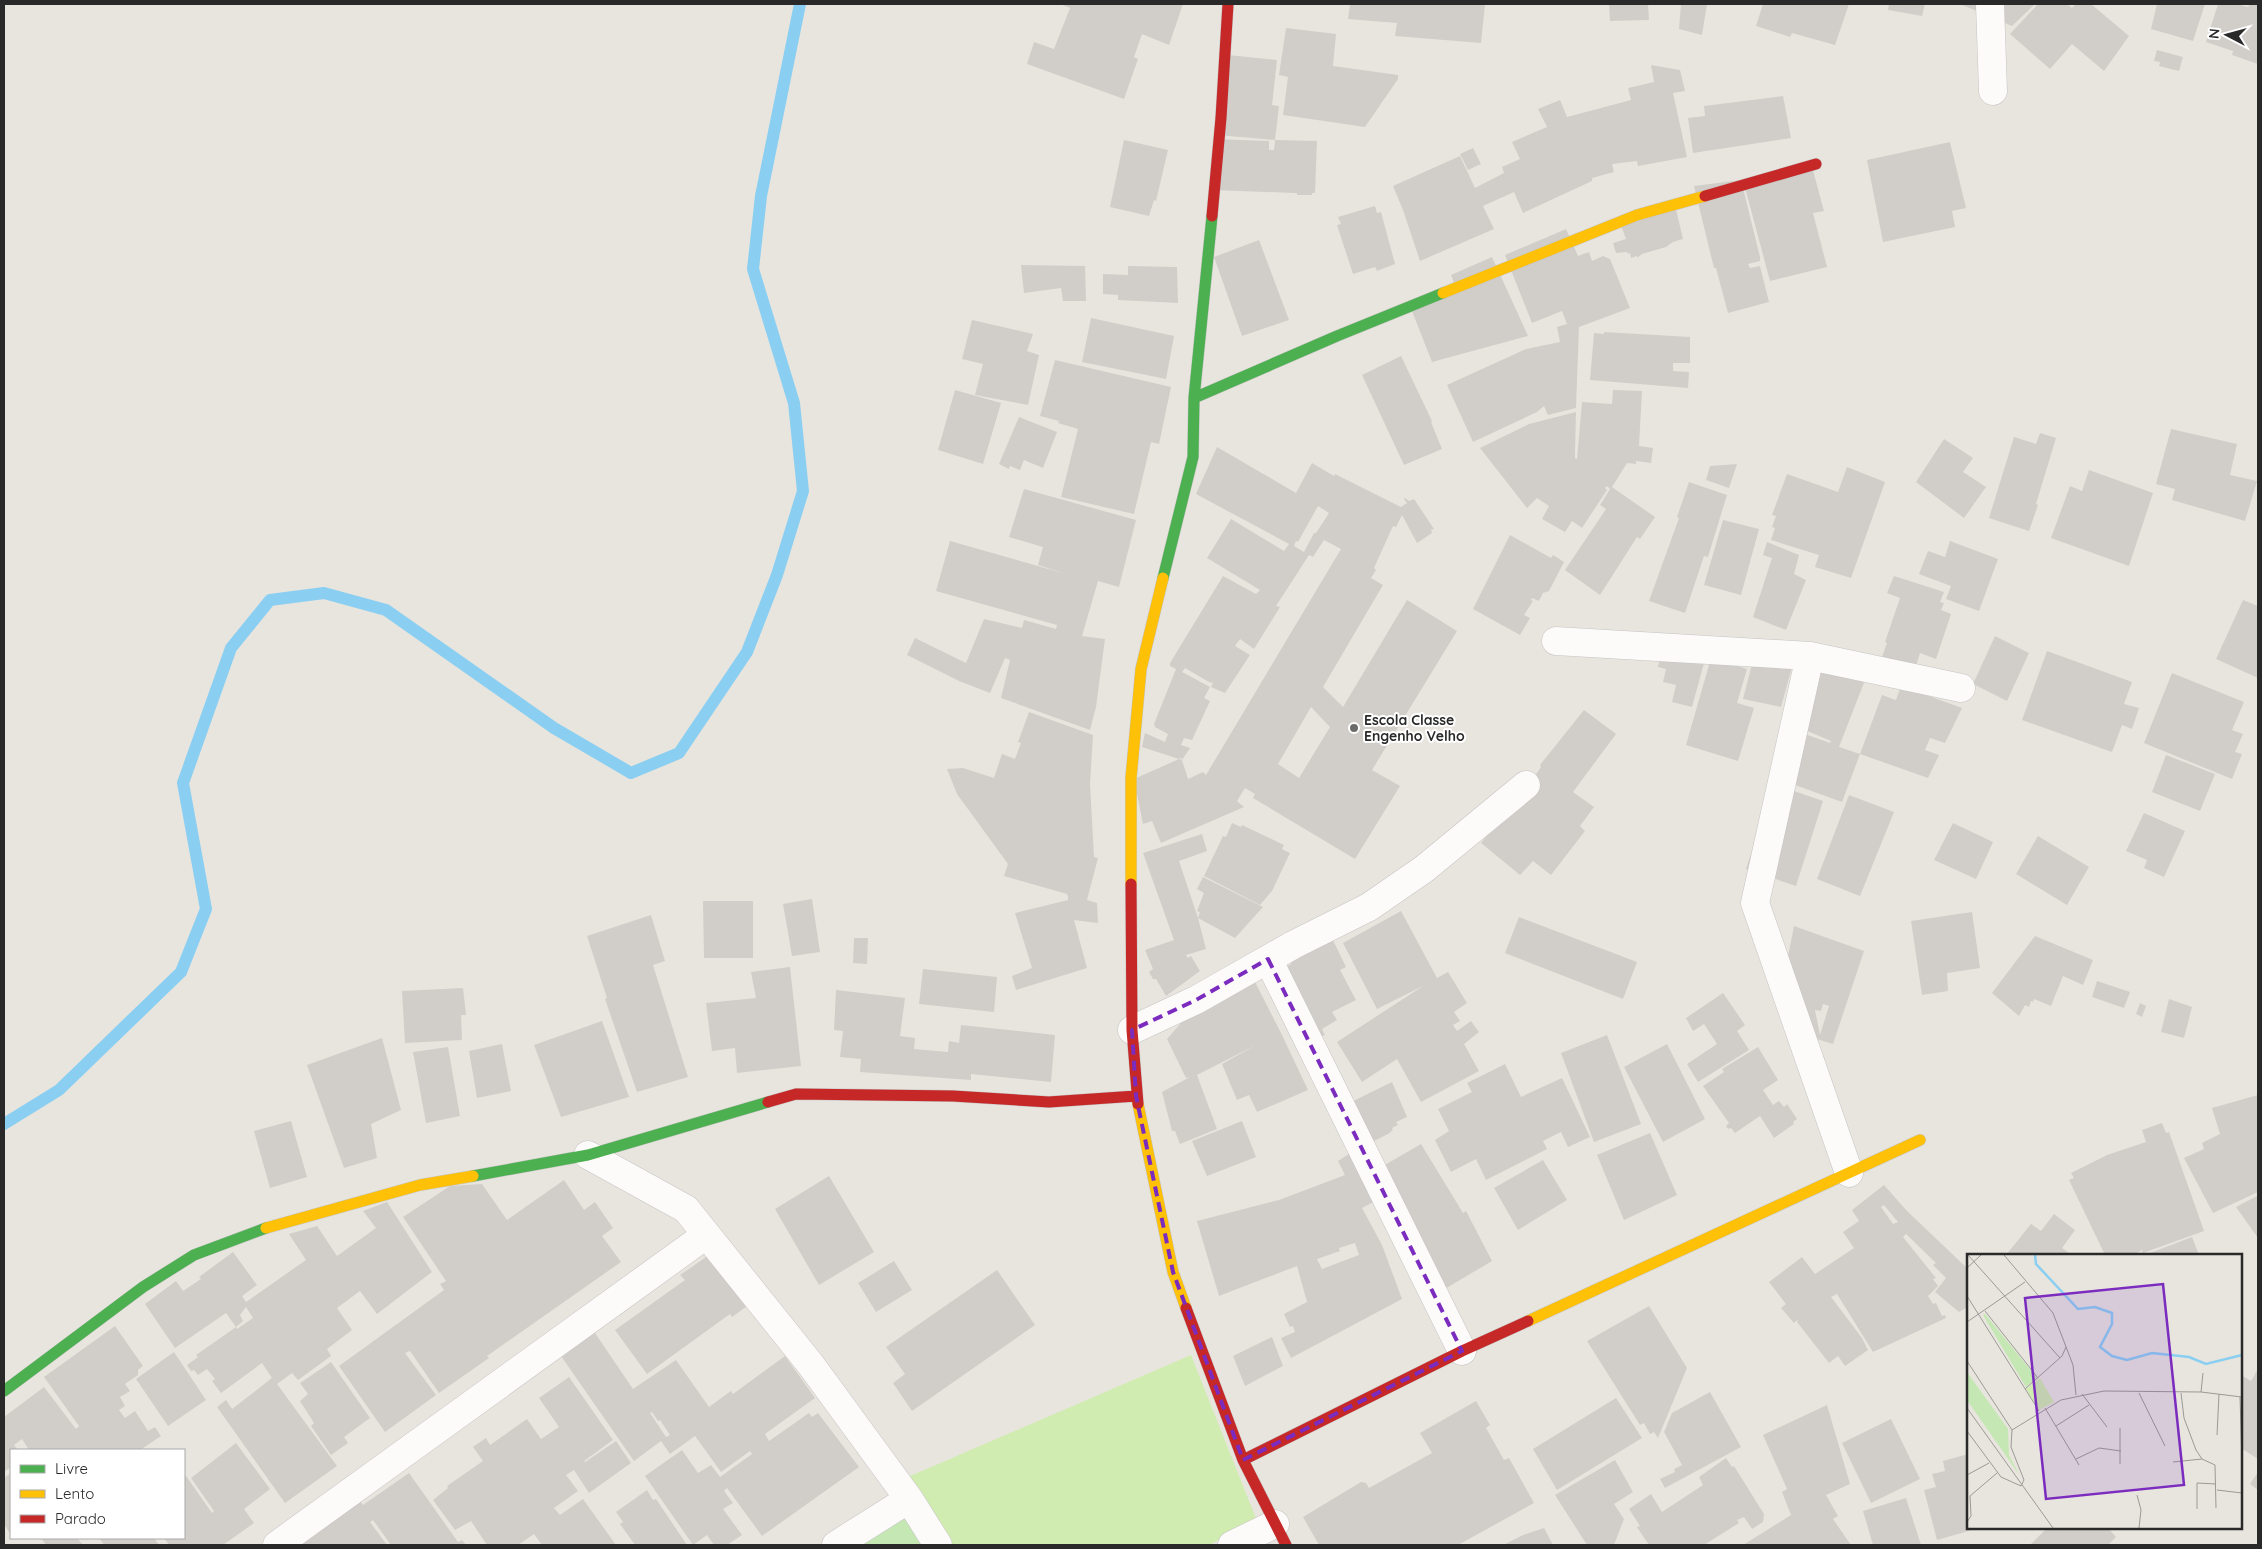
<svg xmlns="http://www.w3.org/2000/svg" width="2262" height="1549" font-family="Quicksand,sans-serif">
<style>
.green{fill:#c5e7b3}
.pitch{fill:#d1ecb0}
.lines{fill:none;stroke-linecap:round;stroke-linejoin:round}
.stream{stroke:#8acff2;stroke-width:12}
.building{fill:#d1cec9;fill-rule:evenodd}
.street-casing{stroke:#c5c4c4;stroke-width:29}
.fast-casing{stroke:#c5c4c4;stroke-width:12}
.slow-casing{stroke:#c5c4c4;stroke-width:12}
.jam-casing{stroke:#c5c4c4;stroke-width:12}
.street{stroke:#fcfbfa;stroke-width:28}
.fast{stroke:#4caf50;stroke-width:11}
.slow{stroke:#ffc107;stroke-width:11}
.jam{stroke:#c62828;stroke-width:11}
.marked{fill:none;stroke:#7b2cbf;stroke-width:4;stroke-dasharray:10 6;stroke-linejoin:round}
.poi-dot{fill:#6c6b68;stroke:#fff;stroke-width:2}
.labels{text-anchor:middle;stroke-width:4;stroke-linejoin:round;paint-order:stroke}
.poi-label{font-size:14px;font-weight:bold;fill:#292929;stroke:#fff;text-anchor:start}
.inset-river{fill:none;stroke:#8acff2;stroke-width:2.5}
.inset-road{fill:none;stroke:#9c9a96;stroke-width:1}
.view{fill:#7b2cbf;fill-opacity:0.15;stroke:#7b2cbf;stroke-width:2.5}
.inset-edge{fill:none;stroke:#292929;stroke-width:2.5}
</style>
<rect width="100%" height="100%" fill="#e8e5de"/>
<path class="green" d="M903,1516L922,1545H858Z"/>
<path class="pitch" d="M1191,1355L1257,1521L1209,1545H951L908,1477Z"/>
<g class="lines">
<path class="stream" d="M4,1124L59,1090L181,972L206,909L183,783L231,648L270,600L324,593L386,610L554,728L631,773L679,753L747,652L777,575L803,491L794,403L753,269L761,196L800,4"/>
</g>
<path class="building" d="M1060,4H1183L1169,45L1142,34L1134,57L1138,59L1124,99L1027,64L1034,42L1054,49L1070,8Z
M1350,4H1485L1481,43L1395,36L1397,23L1348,19Z
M1609,4H1648L1649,20L1610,21Z
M1681,4H1707L1702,35L1679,29Z
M1763,4H1849L1835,45L1792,33L1790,37L1756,26Z
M1889,4H1925L1922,16L1888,10Z
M1960,4H2035L2012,26Z
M2038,4H2067L2072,8L2076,4H2091L2129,36L2104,71L2072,44L2050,69L2010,34Z
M2157,4H2205L2193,41L2151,29Z
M2218,4H2237L2248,7L2250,4L2258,5V64L2232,55L2233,51L2206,42Z
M1286,28L1336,34L1333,66L1398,75V79L1365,127L1283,115L1288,77L1279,75Z
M2157,50L2183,57L2179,71L2159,66L2160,62L2154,61Z
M1228,55L1277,60L1272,105L1279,106L1275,140L1217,135Z
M1651,65L1680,70L1685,91L1673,93L1687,157L1638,166L1637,161L1612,164L1614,172L1592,178V181L1523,213L1514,192L1483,206L1494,229L1420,261L1403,210L1393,186L1460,156L1475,188L1504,173L1502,167L1520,159L1512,142L1547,127L1538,109L1560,100L1567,117L1631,100L1628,88L1654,82Z
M1783,96L1791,138L1693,153L1688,118L1705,116L1704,106Z
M1213,139L1269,141V150H1274L1275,140L1317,141L1315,193H1312V195H1297V193H1294L1213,190Z
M1124,140L1168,150L1156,201L1154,200L1149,216L1110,207Z
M1950,142L1966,208L1952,211L1955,227L1883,242L1867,160Z
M1473,148L1481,164L1468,170L1460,154Z
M1811,163L1824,211L1813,213L1827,267L1770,281L1743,180Z
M1741,180L1760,257V261L1748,264L1750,268L1760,266L1769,302L1728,313L1716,268H1714L1694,186Z
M1674,201L1683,239L1673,242L1666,247L1642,254L1637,258V256L1631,258L1630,253L1628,254L1627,252L1616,253L1613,243L1626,239L1619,220Z
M1375,206L1377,213L1381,212L1395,264L1377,271L1375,267L1353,274L1337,225L1341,224L1338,217Z
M1566,229L1578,256L1589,252L1592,261L1603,256L1610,259L1630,308L1579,327L1576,408L1548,415L1544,406L1537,412L1473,442L1447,385L1526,349L1560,342L1557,327L1567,324L1562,311L1532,323L1505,255Z
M1259,240L1289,320L1242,336L1214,257Z
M1492,257L1528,336L1432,362L1412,311L1455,285L1451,275Z
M1021,265L1085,266L1086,301H1063L1061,288L1024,293Z
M1128,266L1177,267L1178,303L1118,300V295L1103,294V274L1128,275Z
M1091,318L1174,336L1166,379L1082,362Z
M972,320L1033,334L1027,351L1039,355L1028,405L975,395L983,364L962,359Z
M1604,332L1690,337V363H1673V371L1689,372L1688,388L1590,380L1594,333L1604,334Z
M1401,356L1432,421L1431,422L1442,449L1404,465L1362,375Z
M1055,360L1171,387L1159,444L1151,442L1134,514L1061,497L1078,429L1058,423L1059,421L1040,416Z
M955,390L1001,403L983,464L938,450Z
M1613,390L1642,391L1639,446L1653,448L1651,463L1636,461V464L1627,463L1612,487L1655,517L1640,539L1637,537L1600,595L1565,570L1606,509L1600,505L1610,489L1607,486L1605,488L1607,490L1582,528L1572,521L1565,532L1542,519L1549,506L1537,498L1527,508L1480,448L1529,424L1576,412L1575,454V458L1577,459L1582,402L1612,404Z
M1019,417L1057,432L1043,468L1024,460L1020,470L1010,466L1009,469L999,464Z
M2171,429L2237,444L2230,475L2257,481L2245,521L2172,500L2175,489L2156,484Z
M2040,433L2056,438L2036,504L2038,505L2029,531L1989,518L2014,437L2036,444Z
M1944,439L1973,458L1963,472L1986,487L1964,518L1916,482Z
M1217,447L1296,493L1312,463L1334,476L1335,474L1401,507L1407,503L1404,499L1405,498L1409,501L1414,499L1434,529L1431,530L1432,533L1417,543L1402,515L1396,527L1393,526L1374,568L1376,570L1371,578L1383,585L1323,687L1343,707L1407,600L1457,631L1372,770L1400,786L1355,859L1253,798L1255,794L1245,788L1237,801L1244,807L1161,843L1152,821L1143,824L1134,779L1179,759L1142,747L1145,733L1165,742L1168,734L1155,727L1154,724L1176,669L1170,666V663L1223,576L1256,594L1260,590L1207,558L1231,519L1284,551L1289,544L1196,494ZM1318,506L1329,513L1316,533H1314L1304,552L1294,546L1296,541L1298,542ZM1324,540L1341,549L1206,775L1203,772L1188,779L1182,760L1179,759L1181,758L1182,760L1190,748L1181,745L1184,738L1192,740L1210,701L1204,698L1210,687L1182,672L1185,668L1209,682L1213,683L1211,687L1225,693L1250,655L1235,646L1240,639L1254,649L1280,607L1276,606L1309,555L1313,557ZM1311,707L1330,727L1299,778L1278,764Z
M1737,464L1729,488L1706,480L1710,466Z
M1847,467L1885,482L1851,578L1815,567L1819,555L1771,540L1775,528L1772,527L1776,516L1772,515L1787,474L1838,492Z
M2089,470L2153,493L2129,566L2051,538L2070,486L2082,491Z
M1689,482L1727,495L1708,557L1704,556L1685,613L1649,601L1679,518L1677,517Z
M1024,489L1136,520L1119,587L1098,581L1082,636L1105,639L1096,707L1090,730L1001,698L1010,660L1005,658L990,693L959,681L907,655L915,638L966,663L984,619L1022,628L1024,620L1056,629L1057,625L936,591L950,541L1066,574L1038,565L1043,547L1009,537Z
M1723,520L1759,529L1741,595L1704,585Z
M1510,535L1551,558L1553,555L1564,562L1549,591L1543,593L1539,601L1532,598L1531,600L1533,601L1524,615L1530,618L1520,635L1473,609Z
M1950,541L1998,559L1979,611L1946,599L1951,586L1919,574L1928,551L1945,557Z
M1767,542L1799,555L1794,574L1806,580L1786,630L1753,617L1772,558L1763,555Z
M1894,576L1944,592L1940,602L1944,603L1941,610L1951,614L1936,659L1920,653L1915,669L1882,657L1887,643L1885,642L1900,598L1887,593Z
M2243,600L2258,606V678L2216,659Z
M1995,636L2029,653L2007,701L1973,684Z
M1664,640L1707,652L1692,707L1672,702L1676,685L1663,682L1666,669L1658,667Z
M1757,645H1798L1781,707L1743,699Z
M2047,651L2132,682L2124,704L2139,708L2132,729L2122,725L2112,752L2022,720Z
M1711,658L1747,669L1737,703L1754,708L1738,761L1686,745Z
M1819,663L1867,675L1839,747L1860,754L1842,802L1784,781L1802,733L1830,743L1831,741L1793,725Z
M2172,673L2244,702L2232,730L2243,734L2235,752L2242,754L2232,779L2144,743Z
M1901,686L1962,708L1945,743L1930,738L1925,750L1939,755L1928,778L1860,754L1882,695L1896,700Z
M1584,710L1616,734L1573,792L1594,807L1580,826L1585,831L1551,875L1533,861L1520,875L1481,843L1532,780L1541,767L1540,765Z
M1029,712L1093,735L1090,784L1094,857L1098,858L1087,900L1097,903L1098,923L1074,920L1087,968L1016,990L1012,976L1032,968L1015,913L1068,900V897L1067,894L1004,876L1008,864L957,794L947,769L963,768L994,778L1002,754L1015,759L1021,743L1018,742Z
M2166,755L2215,774L2200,811L2152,792Z
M1774,784L1823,801L1796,886L1746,869Z
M1849,795L1894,812L1860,896L1817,879Z
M2144,813L2185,831L2164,877L2144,868L2147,860L2126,851Z
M1232,823L1241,827L1242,825L1284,845L1282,849L1290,853L1272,891L1260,905L1204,876L1223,836L1226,837Z
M1953,823L1993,842L1976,879L1934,860Z
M1202,834L1207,851L1179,861L1198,918L1200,912L1197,911L1204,893L1197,889L1203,877L1263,907L1235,938L1198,918L1206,949L1186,955L1188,958L1191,956L1200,971L1166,996L1156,979H1153L1149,972L1153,969L1145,950L1174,940L1143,853Z
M2038,836L2089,867L2067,905L2016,874Z
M812,899L820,952L792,956L783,904Z
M703,901H753V958H704Z
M1401,911L1437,978L1448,972L1467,1003L1454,1012L1460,1021L1453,1025L1457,1031L1471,1021L1479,1032L1464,1044L1479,1071L1421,1102L1397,1059L1362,1082L1337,1042L1423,986L1377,1009L1343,943Z
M1972,912L1980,968L1947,973L1948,991L1922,995L1911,921Z
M651,915L665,961L653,965L688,1077L637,1092L605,999L607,998L587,936Z
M1519,917L1637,962L1623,999L1505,953Z
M1794,926L1864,951L1833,1044L1817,1039L1820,1057L1824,1056L1825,1063L1798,1066L1783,982ZM1823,1004L1829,1006L1820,1035L1815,1010L1821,1011Z
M1328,930L1346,967L1340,970L1356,1000L1332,1012L1337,1020L1322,1029L1325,1035L1307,1044L1272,975L1291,964L1289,960Z
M2035,936L2093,960L2083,985L2063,976L2051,1006L2034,999L2033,1002L2031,1001L2029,1007L2025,1005L2019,1016L1992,993Z
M854,938H868L867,964L853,963Z
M790,967L801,1066L737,1073L735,1048L712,1051L706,1003L756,998L751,972Z
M923,969L997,977L994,1012L919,1004Z
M2097,981L2130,992L2124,1008L2092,997Z
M1255,982L1282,1035L1308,1090L1257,1112L1249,1095L1237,1100L1222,1064L1256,1045L1197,1075L1217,1129L1180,1144L1175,1131H1172L1162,1092L1190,1077L1186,1078L1167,1039L1188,1015Z
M463,988L466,1015H461L462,1040L405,1043L402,991Z
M836,990L905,998L900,1036L915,1038L914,1049L948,1052L949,1041L959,1043L961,1025L1055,1035L1051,1082L971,1074V1080L860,1072L861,1059L840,1057L843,1031L834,1030Z
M1723,993L1745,1025L1737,1031L1749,1050L1698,1082L1687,1064L1717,1044L1704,1024L1693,1031L1686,1018Z
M2169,999L2192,1007L2184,1038L2161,1032Z
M2140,1003L2146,1006L2142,1017L2136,1014Z
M602,1021L629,1097L561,1117L534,1045Z
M1607,1035L1641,1124L1594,1142L1561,1053Z
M382,1038L401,1110L371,1124L377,1158L344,1168L307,1065Z
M502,1044L511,1091L477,1098L469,1051Z
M1667,1044L1705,1119L1663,1142L1624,1067Z
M448,1047L460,1116L426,1123L413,1052Z
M1758,1047L1778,1080L1763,1090L1773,1105L1779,1101L1784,1107L1787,1104L1797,1119L1793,1122L1794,1124L1774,1138L1760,1116L1735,1133L1731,1128L1728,1129L1726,1126L1729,1123L1703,1086L1724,1072L1722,1069Z
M1505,1064L1521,1097L1562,1078L1590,1137L1568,1147L1561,1132L1543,1141L1547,1149L1486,1180L1476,1159L1451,1172L1435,1140L1449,1131L1438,1109L1472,1092L1467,1083Z
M1392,1082L1407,1117L1396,1122L1398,1125L1392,1128L1393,1130L1388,1134L1358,1149L1371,1173L1421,1144L1463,1213L1466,1211L1492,1261L1443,1290L1383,1197L1362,1208L1382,1245L1402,1299L1291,1358L1281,1338L1295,1332L1293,1326L1290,1327L1284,1314L1307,1302L1297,1266L1219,1296L1197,1221L1279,1200L1345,1175L1338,1161L1352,1152L1339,1108ZM1355,1243L1359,1255L1322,1269L1317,1259L1340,1251L1339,1248Z
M2258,1095V1192L2213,1213L2184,1158L2204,1149L2202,1143L2220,1134L2212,1108Z
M291,1121L307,1177L270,1188L254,1131Z
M1242,1121L1256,1157L1207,1176L1192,1141Z
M2162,1123L2166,1133L2169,1132L2204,1231L2143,1253L2142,1250L2133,1255H2105L2069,1180L2074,1178L2071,1173L2107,1155L2146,1142L2142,1130Z
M1650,1133L1677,1195L1624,1220L1597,1155Z
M1543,1160L1567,1200L1518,1230L1494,1188Z
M829,1176L874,1252L819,1285L775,1209Z
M564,1180L584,1210L595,1202L613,1228L602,1236L621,1262L487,1356L489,1358L439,1393L410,1351L405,1353L436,1395L385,1432L339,1366L444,1290L440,1284L446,1281L403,1217L450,1186L482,1184L507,1220Z
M1884,1185L1907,1211L1968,1269V1307L1959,1312L1935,1292L1946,1278L1933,1265L1936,1263L1906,1234L1903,1237L1936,1278L1933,1279L1938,1286L1928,1296L1933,1304L1936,1303L1942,1316L1945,1315L1946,1318L1873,1352L1837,1294L1831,1297L1862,1338L1868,1350L1845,1366L1838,1356L1829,1363L1797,1322L1798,1319L1794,1323L1781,1308L1786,1304L1769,1282L1802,1257L1815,1274L1854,1248L1843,1232L1859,1221L1852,1210ZM1884,1205L1898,1222L1893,1224L1881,1207Z
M2257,1196L2258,1199V1238L2236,1207Z
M387,1202L432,1272L377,1314L360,1291L337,1308L352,1330L327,1349L331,1356L298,1380L292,1373L277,1384L337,1466L285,1503L217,1407L226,1400L232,1409L272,1378L262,1363L221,1393L212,1381L215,1379L207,1369L198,1375L194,1370L191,1371L187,1365L198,1357L196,1355L236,1327L226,1313L175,1348L145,1304L176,1281L183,1291L201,1279L199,1277L233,1252L257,1285L242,1296L246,1302L306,1260L289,1234L317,1226L337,1256L376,1228L363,1211ZM246,1307L253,1318L237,1329L236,1327L243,1321L240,1315Z
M2054,1214L2075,1230L2062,1248L2072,1255H2006L2031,1224L2041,1231Z
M2192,1237L2199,1255H2145Z
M712,1253L750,1304L732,1317L730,1314L647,1374L615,1330L685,1280L680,1275Z
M894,1261L912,1290L876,1312L858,1283Z
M997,1270L1035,1325L912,1411L893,1383L905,1374L886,1347Z
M1649,1306L1687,1368L1658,1438L1654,1432L1650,1434L1644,1423L1640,1425L1587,1341Z
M115,1326L143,1366L138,1370V1375L125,1384L130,1391L120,1397L125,1406L119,1410L125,1418L135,1411L148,1431L155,1427L161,1436L140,1450H29L22,1439L14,1445L18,1450H11V1467L4,1472V1417L44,1387L76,1429L79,1426L44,1377Z
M595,1333L633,1389L676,1360L709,1407L731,1391L733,1394L785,1356L815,1398L765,1434L769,1441L809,1413L812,1417L818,1413L859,1467L762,1536L727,1488L724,1491L733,1503L723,1509L742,1535L727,1545H714L707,1535L693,1545L645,1476L682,1450L698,1473L711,1465L720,1477L752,1454L750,1451L721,1472L695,1436L670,1454L661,1441L634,1461L561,1356ZM652,1412L658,1421L660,1420L670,1435L666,1437L650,1413Z
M1272,1337L1283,1366L1245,1386L1233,1356Z
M174,1352L206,1400L168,1426L136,1379Z
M331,1362L370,1418L344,1437L348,1443L331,1455L311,1426L314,1423L300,1401L308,1394L300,1383Z
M2258,1369V1459L2241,1448V1375L2251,1381Z
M569,1377L613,1440L584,1461L585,1462L616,1441L631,1463L589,1493L574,1470L566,1475L578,1491L554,1508L560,1515L583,1499L616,1545H542L534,1534L518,1545H487L471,1521L455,1530L433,1500L448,1488L447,1486L483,1461L473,1447L486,1438L490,1445L527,1419L541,1439L559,1427L539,1398Z
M1710,1392L1741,1447L1665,1488L1660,1479L1675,1472L1674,1469L1682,1465L1664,1432L1672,1413Z
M1616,1398L1642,1438L1557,1490L1533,1449Z
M1476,1401L1490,1425L1486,1428L1504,1460L1509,1458L1534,1503L1458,1545H1319L1303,1517L1361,1482L1366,1483L1369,1488L1432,1453L1420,1433Z
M1827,1405L1850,1484L1826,1495L1838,1516L1833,1519L1851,1545H1743L1791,1515L1782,1492L1787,1489L1763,1435Z
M1891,1419L1920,1479L1871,1503L1842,1443Z
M236,1443L270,1489L244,1509L254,1523L223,1545H169L164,1538H184V1473L212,1513L214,1511L191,1478Z
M1968,1454V1528H1979L1937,1540L1924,1490L1936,1487L1932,1474L1945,1471L1943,1461Z
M1726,1458L1732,1467L1734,1466L1764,1514L1763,1522L1752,1529L1744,1517L1737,1520L1739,1523L1704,1545H1649L1637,1527L1640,1526L1629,1509L1651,1494L1662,1512L1703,1485L1699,1477Z
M1615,1460L1633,1492L1614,1504L1624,1519L1614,1545H1587L1555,1495Z
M2258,1472V1490L2250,1484Z
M11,1473V1535L4,1524V1478Z
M409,1473L458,1542L462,1540L466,1545H391L373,1520L370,1522L387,1545H297L360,1501L363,1505Z
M647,1490L653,1500L656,1499L687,1545H635L620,1524L623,1522L616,1512Z
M1906,1498L1921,1545H1873L1863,1511Z
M1544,1528L1553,1545H1503L1523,1535Z
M2047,1528H2108L2116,1537L2108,1545H2030Z
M41,1538H77L83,1545H46Z
M99,1538H154L159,1545H104Z"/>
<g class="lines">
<g class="street-casing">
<path id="street" d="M1990,4L1993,91
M1556,641L1810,656L1961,688
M1810,656L1755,903L1849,1173
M1268,959L1462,1351
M1132,1030L1196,1000L1293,945L1369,907L1424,869L1526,785
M588,1155L686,1209L811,1365L909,1499L938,1545
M277,1545L706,1235
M836,1545L909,1499
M1232,1545L1275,1524"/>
</g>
<g class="fast-casing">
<path id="fast" d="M1194,398L1337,336L1443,293
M1163,578L1193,457L1194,398L1212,216
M473,1176L588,1155L768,1102
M4,1391L143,1287L194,1255L266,1228"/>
</g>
<g class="slow-casing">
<path id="slow" d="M1443,293L1637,215L1705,196
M1131,884V778L1141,669L1163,578
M1138,1104L1173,1272L1186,1308
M266,1228L420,1185L473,1176
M1528,1321L1920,1140"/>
</g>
<g class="jam-casing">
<path id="jam" d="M1705,196L1816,164
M1212,216L1221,118L1228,4
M1131,884L1132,1030L1138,1104
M768,1102L796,1094L953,1096L1049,1102L1136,1096
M1186,1308L1243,1460L1286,1545
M1243,1460L1462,1351L1528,1321"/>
</g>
<use href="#street" class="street"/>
<use href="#fast" class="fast"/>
<use href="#slow" class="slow"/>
<use href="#jam" class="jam"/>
</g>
<path class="marked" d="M1268,959L1462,1351L1243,1460L1173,1272L1136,1096L1132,1030L1196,1000Z"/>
<circle class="poi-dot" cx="1354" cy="728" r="5"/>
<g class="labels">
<g class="poi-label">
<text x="1364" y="725">Escola Classe<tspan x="1364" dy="16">Engenho Velho</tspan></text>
</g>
</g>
<g transform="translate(1967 1254)">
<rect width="275" height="275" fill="#e8e5de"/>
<path d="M18,60L70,124L59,133L16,61ZM0,118L41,175L42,201L53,222L0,146Z" fill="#c5e7b3"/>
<path d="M73,124L87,148L72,156L59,135Z" fill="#d1ecb0"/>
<path class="inset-river" d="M68,1L69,10L111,55L128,53L145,59V70L133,93L145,102L160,106L185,99L222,103L239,110L275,101"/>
<path class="inset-road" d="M1,1L93,104M37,1L86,59L106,111L109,141M0,14L14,1M0,42L72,157M18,57L71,124M0,68L58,28M0,107L45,176M58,135L95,102L99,93M234,138L236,119M172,139L198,192M214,139L217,164L229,196L235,205L248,211L249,254M115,140L140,173M273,143L275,207M0,154L86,274M78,154L112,211M89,172L122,151M0,177L34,223L54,232L57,226L44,193L45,176L94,146L137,137L234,138L275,143M250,181L252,140M109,205L132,194L154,197M206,208L235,205M153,210V174M0,221L22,209M250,236L275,239M170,241L174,256L172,274M230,255V229L249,230M0,268L4,262L3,242L30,219"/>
<path class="view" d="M196,30L217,231L79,245L58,44Z"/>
<rect width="275" height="275" class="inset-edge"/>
</g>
<rect width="2262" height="1549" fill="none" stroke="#292929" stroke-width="10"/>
<rect x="10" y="1449" width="175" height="90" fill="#ffffff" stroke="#a9a9a9"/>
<rect x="20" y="1465" width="25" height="8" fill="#4caf50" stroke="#a9a9a9"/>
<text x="55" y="1474" font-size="15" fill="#292929">Livre</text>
<rect x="20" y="1490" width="25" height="8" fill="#ffc107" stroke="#a9a9a9"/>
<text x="55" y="1499" font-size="15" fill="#292929">Lento</text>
<rect x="20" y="1515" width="25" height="8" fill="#c62828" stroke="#a9a9a9"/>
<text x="55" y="1524" font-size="15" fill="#292929">Parado</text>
<g transform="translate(2227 35) rotate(276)" stroke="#ffffff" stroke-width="4" paint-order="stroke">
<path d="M0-4L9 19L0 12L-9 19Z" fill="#292929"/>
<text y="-8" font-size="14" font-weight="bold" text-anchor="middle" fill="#292929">N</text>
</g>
</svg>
